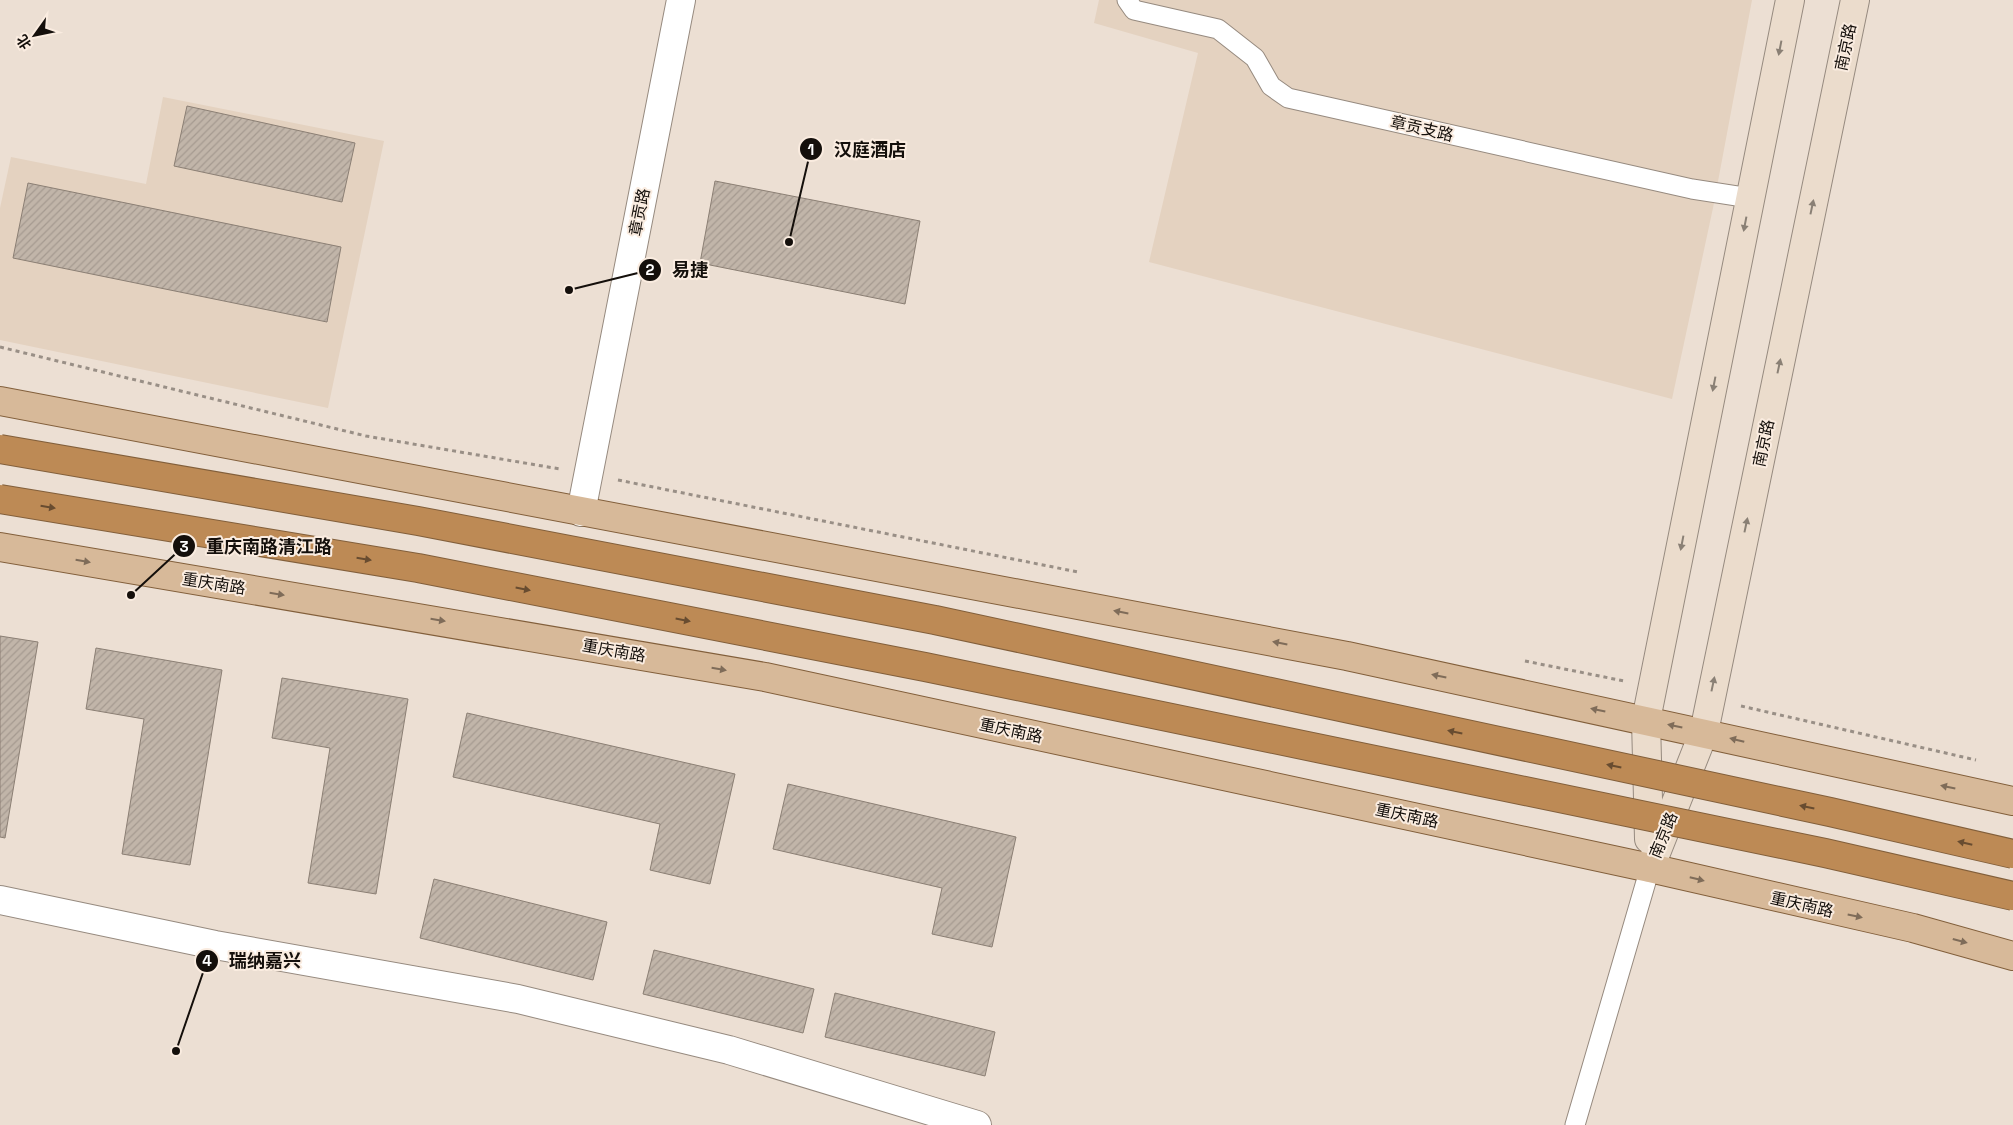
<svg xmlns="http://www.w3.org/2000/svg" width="2013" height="1125" font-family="'Space Grotesk','Noto Sans SC',sans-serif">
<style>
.built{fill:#e4d2c0}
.building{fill:url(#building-hatch);stroke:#8b7f74}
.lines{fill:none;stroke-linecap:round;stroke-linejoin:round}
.lane-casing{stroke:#968a7f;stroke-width:21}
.street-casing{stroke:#968a7f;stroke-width:30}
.secondary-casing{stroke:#968a7f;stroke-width:30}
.primary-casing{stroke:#825f3b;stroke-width:30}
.path{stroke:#998f86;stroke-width:3;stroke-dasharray:4 4;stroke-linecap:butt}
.lane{stroke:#fff;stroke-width:19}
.street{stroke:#fff;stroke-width:28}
.secondary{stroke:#ebdccc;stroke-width:28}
.primary{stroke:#d7b999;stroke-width:28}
.highway-bridge-casing{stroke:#825f3b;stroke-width:30;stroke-linecap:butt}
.highway-bridge{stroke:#bd8a55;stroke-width:28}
.oneway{fill:#8a8075}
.oneway2{fill:#684c30}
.oneway3{fill:#7f6c59}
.labels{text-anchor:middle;stroke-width:4;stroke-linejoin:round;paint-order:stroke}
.street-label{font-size:16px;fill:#140f0b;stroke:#faece0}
.leader{fill:none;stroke:#140f0b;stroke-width:2}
.callout-dot{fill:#140f0b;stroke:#faece0;stroke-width:2}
.mark-label{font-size:15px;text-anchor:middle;font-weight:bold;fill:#fff}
.callout-label{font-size:18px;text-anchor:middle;font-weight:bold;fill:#140f0b;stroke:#faece0;stroke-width:4;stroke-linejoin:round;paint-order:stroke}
</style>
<defs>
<pattern id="building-hatch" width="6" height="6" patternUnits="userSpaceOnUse" patternTransform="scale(1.25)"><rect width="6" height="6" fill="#c1b5a9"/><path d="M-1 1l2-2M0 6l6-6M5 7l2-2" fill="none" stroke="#a59a90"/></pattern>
</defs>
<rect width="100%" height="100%" fill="#ecdfd3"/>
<path class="built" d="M1099,0H1752L1713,208L1672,399L1149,262L1198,53L1094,23Z
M163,97L384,141L328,408L0,340V208L11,157L146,184Z"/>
<path class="building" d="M187,106L355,143L342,202L174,166Z
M715,181L920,221L905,304L700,263Z
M28,183L341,247L327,322L13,258Z
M0,636L38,642L5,838L0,837Z
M96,648L222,670L190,865L122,854L144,719L86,709Z
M282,678L408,699L376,894L308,883L330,748L272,738Z
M467,713L735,774L710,884L650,870L660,824L453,777Z
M788,784L1016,837L992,947L932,934L942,888L773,849Z
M434,879L607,922L593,980L420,938Z
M654,950L814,989L803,1033L643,994Z
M835,993L995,1032L985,1076L825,1037Z"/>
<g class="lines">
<g class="lane-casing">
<path id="lane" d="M1127,0L1134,10L1218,29L1255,58L1271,86L1288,98L1692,189L1750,198
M1575,1125L1650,868"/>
</g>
<g class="street-casing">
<path id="street" d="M581,512L681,0
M0,900L215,945L518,999L729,1050L977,1125"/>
</g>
<g class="secondary-casing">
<path id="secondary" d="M1649,839L1646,720L1790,0
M1650,868L1704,732L1855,0"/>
</g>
<g class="primary-casing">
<path id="primary" d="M0,401L1347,656L2013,801
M0,547L765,677L1650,868L1913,928L2013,956"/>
</g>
<path class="path" d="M0,347L366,436L560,469
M618,480L1078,572
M1525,661L1624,681
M1741,706L1976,760"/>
<use href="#lane" class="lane"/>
<use href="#street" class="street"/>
<use href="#secondary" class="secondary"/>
<use href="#primary" class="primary"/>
<g class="highway-bridge-casing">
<path id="highway-bridge" d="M0,449L418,521L935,620L1830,812L2013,854
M0,499L418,568L925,667L1825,853L2013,896"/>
</g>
<use href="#highway-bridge" class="highway-bridge"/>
</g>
<defs><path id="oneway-solid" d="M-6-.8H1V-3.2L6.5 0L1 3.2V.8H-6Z" transform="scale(1.25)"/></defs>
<g class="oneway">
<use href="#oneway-solid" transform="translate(1780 48) rotate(101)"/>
<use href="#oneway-solid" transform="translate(1812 207) rotate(-78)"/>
<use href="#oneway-solid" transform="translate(1745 224) rotate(101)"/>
<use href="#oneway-solid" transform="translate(1779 366) rotate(-78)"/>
<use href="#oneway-solid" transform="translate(1714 384) rotate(101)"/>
<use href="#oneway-solid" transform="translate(1746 525) rotate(-78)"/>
<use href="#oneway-solid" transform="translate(1682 543) rotate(101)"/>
<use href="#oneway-solid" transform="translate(1713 684) rotate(-78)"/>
</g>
<g class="oneway2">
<use href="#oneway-solid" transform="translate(48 507) rotate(9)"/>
<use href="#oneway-solid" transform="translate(364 559) rotate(9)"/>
<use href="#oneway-solid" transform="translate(523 589) rotate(11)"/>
<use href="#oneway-solid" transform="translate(683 620) rotate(11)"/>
<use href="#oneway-solid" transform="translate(1455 732) rotate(-168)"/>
<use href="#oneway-solid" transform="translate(1614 766) rotate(-168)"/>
<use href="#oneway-solid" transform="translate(1807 807) rotate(-168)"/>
<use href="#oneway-solid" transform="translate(1965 843) rotate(-167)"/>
</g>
<g class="oneway3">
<use href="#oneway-solid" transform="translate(83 561) rotate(10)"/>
<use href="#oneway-solid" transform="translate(277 594) rotate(9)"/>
<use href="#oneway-solid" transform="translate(1121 612) rotate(-169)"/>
<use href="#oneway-solid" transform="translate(438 620) rotate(9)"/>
<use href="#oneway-solid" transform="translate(1280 643) rotate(-169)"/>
<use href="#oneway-solid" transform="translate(719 669) rotate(10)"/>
<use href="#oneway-solid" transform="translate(1439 676) rotate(-168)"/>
<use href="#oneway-solid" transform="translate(1598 710) rotate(-168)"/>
<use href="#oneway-solid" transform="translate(1675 726) rotate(-168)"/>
<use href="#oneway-solid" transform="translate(1737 740) rotate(-166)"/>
<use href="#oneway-solid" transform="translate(1948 787) rotate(-168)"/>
<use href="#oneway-solid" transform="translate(1697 879) rotate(14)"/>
<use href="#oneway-solid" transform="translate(1855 916) rotate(12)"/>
<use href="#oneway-solid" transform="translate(1960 941) rotate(15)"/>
</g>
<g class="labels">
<g class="street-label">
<text transform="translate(1845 47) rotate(-78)" y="6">南京路</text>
<text transform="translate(1422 128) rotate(13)" y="6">章贡支路</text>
<text transform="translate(639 212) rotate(-79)" y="6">章贡路</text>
<text transform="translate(1763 443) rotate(-78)" y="6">南京路</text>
<text transform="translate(214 583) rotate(9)" y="6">重庆南路</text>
<text transform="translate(614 650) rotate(10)" y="6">重庆南路</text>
<text transform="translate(1011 730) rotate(12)" y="6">重庆南路</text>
<text transform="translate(1407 815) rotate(12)" y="6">重庆南路</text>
<text transform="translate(1663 835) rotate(-68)" y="6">南京路</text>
<text transform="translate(1802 904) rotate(13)" y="6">重庆南路</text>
</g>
</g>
<path class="leader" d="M789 242L811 149M569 290L650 270M131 595L184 546M176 1051L207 961"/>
<g class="callout-dot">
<circle cx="789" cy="242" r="5"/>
<circle cx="569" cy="290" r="5"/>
<circle cx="131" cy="595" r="5"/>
<circle cx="176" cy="1051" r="5"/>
<circle cx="811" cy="149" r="12"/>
<circle cx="650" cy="270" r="12"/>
<circle cx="184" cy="546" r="12"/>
<circle cx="207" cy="961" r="12"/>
</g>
<g class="mark-label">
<text x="811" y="155">1</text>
<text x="650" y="275">2</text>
<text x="184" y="552">3</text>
<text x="207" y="966">4</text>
</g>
<g class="callout-label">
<text x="870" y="156">汉庭酒店</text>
<text x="690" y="276">易捷</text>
<text x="269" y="553">重庆南路清江路</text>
<text x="265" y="967">瑞纳嘉兴</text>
</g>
<g transform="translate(35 35) rotate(237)" stroke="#faece0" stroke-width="4" paint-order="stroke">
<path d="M0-4L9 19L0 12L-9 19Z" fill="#140f0b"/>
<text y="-8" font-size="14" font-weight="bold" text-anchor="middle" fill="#140f0b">北</text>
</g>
</svg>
